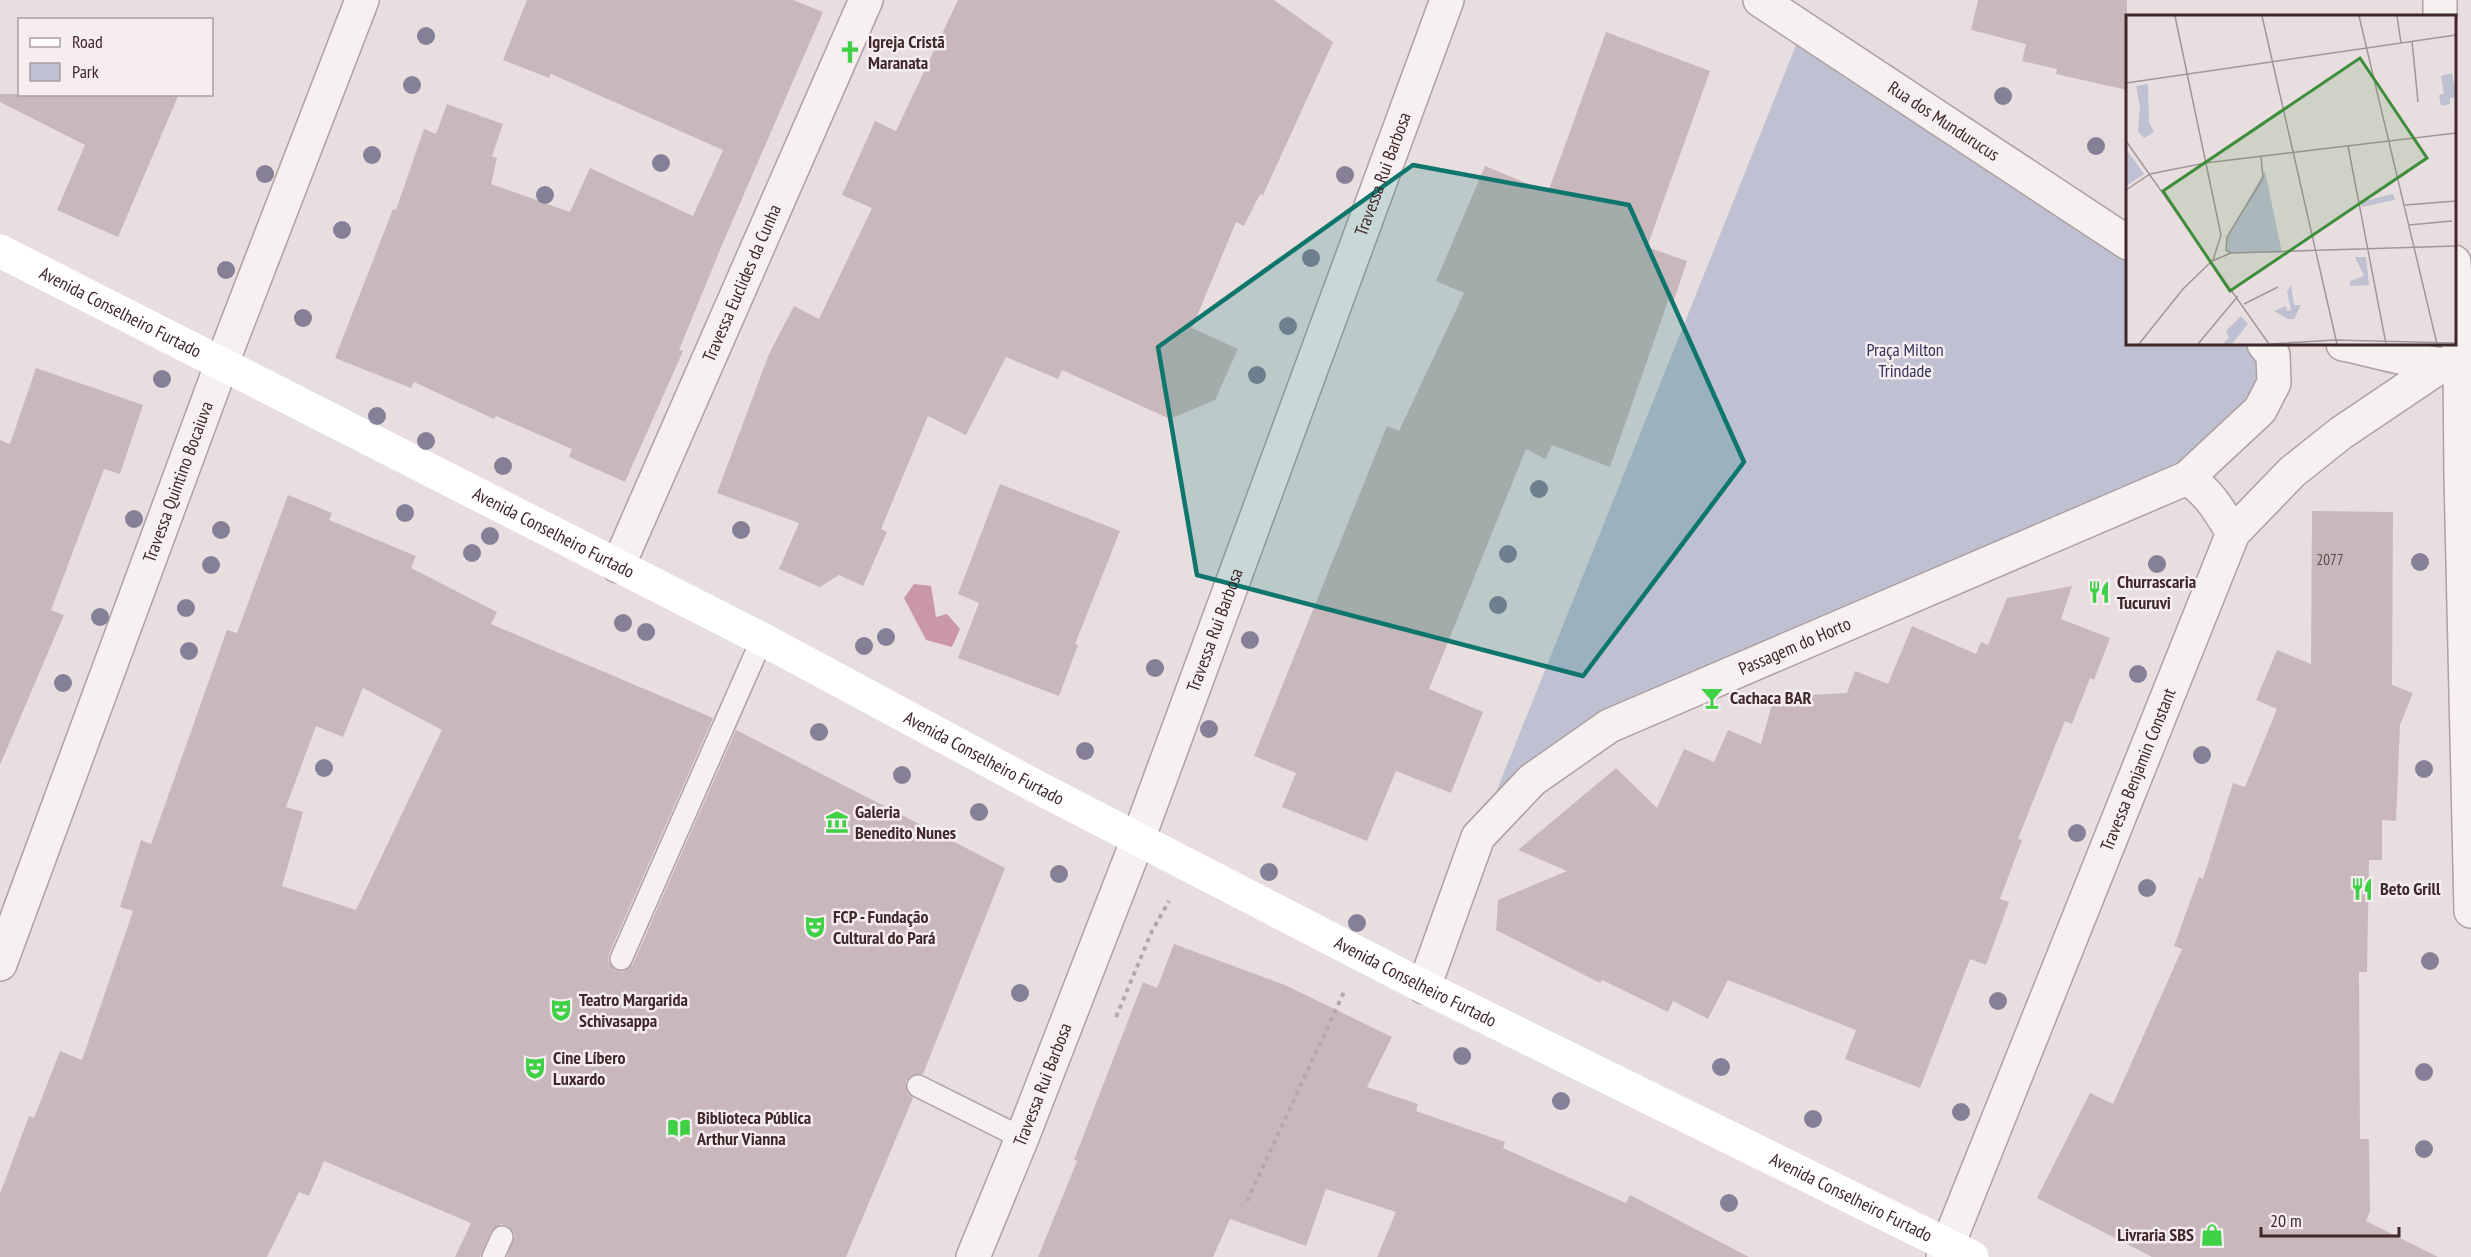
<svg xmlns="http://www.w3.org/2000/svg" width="2471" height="1257" font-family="'PT Sans Narrow',sans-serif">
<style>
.green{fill:#bfc0d2}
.water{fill:#c997a6}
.building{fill:#c8b8bb;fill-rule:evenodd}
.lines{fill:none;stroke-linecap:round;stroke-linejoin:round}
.service-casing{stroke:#afa0a2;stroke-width:24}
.minor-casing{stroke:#afa0a2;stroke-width:36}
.tertiary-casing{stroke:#afa0a2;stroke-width:36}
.path{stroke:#b4a8aa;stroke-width:4;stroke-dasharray:4.5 4.5;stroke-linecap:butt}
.service{stroke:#f6f0f1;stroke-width:21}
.minor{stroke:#f6f0f1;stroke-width:33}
.tertiary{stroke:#f6f0f1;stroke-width:33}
.secondary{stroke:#fff;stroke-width:33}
.tree{fill:#858097}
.marked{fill:#0f766e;fill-opacity:0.2;stroke:#0f766e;stroke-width:4.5;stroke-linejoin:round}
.labels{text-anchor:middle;stroke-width:5;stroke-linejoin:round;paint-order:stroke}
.number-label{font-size:15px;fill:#614b4f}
.poi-label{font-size:18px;font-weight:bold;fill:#3f272b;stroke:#f5edef;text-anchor:start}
.street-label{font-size:18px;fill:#3f272b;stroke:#f5edef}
.park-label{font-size:18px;fill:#34345b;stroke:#f5edef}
.inset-road{fill:none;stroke:#a49598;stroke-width:1.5}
.view{fill:#3e8d3b;fill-opacity:0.15;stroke:#3e8d3b;stroke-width:3}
.inset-edge{fill:none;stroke:#3f272b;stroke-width:3}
</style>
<rect width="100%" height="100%" fill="#e8dee0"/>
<path class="green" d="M1803,28L2127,243L2128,344H2264L2274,383L2187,478L1609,726L1478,837Z"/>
<path class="water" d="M914,584L931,586L936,617L947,614L960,629L952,647L926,640L904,598Z"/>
<path class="building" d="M527,0H793L823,12L722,245L679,350L683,351L625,482L569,457L572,449L496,416L494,419L414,382L411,388L335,358L393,209L396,210L424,129L436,134L447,104L503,124L492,156L497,158L491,184L570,212L590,168L693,216L723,150L551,74L549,78L503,60Z
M958,0H1274L1333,42L1263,195L1260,194L1244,226L1236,222L1192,328L1238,349L1215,400L1170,419L1062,370L1058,379L1006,357L966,435L928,416L881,529L887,532L863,586L839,575L820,587L779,569L799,523L717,493L769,354L794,306L819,319L872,208L842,195L875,121L896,131Z
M1978,0H2127V90L2056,74L2057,69L2022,61L2026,44L1971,30Z
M1606,32L1710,71L1647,247L1687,261L1674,300L1669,298L1610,467L1552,445L1545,459L1526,449L1429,689L1483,712L1451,793L1396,771L1367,841L1282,807L1296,773L1254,756L1387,426L1399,431L1464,293L1436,281L1485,166L1548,192Z
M0,94H179L118,237L57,210L85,145L0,102Z
M36,368L143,405L120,474L104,469L51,610L64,615L0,765V440L10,444Z
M1000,484L1120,531L1075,644L1078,645L1059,696L958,658L979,603L958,594Z
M288,495L332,513L329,520L416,556L411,568L497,612L491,624L713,718L609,954L608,961L615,970L623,972L633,964L736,730L1005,868L923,1074L912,1075L906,1081L907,1092L913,1098L846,1257H507L515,1235L508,1226L501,1224L491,1231L480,1257H455L471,1223L324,1161L309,1196L299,1192L267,1257H0V1194L29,1116L34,1118L60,1051L82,1060L133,911L120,907L141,840L151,844L227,630L237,633ZM363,688L442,730L356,910L282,886L303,812L286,807L316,726L343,737Z
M2312,511L2393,512L2392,685L2413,693L2400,725L2396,821L2382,820V860H2369L2367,972H2359L2360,1139H2369L2370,1211L2366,1221L2438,1257H2152L2037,1198L2090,1093L2113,1104L2182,949L2174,946L2199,877L2203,879L2233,783L2245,787L2277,709L2256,700L2277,650L2311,664Z
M2072,586L2061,619L2110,638L2094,680L2090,678L2072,724L2065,721L2018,839L2022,840L2000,899L2009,902L1986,965L1970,959L1920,1088L1845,1059L1856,1030L1728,980L1708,1019L1673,1001L1668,1012L1602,980L1600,983L1496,930L1498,900L1567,871L1518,850L1616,768L1657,808L1684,749L1714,762L1728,730L1761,744L1774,697L1847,693L1855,671L1888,684L1912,626L1976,654L1981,642L1988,645L2007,598Z
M1174,944L1285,985L1392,1037L1367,1087L1418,1104L1416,1111L1505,1142L1503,1148L1626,1203L1630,1195L1749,1257H1377L1396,1212L1326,1189L1306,1246L1230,1219L1213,1257H1038L1077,1161L1074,1160L1143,982L1157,988Z"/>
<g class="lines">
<g class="service-casing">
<path id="service" d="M621,959L762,639
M918,1086L1022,1138
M493,1257L502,1237"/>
</g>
<g class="minor-casing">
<g id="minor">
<path d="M2440,0V16"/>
<path d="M2454,262L2460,366L2461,475L2471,911"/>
<path d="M2187,478C2209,492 2219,510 2233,533"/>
<path id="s1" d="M618,566L866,0"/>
<path id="s2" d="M1424,987L1478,837L1532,780L1609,726L2187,478L2260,410L2274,383L2273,355L2264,344"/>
<path id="s3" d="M973,1257L1022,1138L1138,839L1447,0"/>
<path id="s4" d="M1943,1257L2233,533L2292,472L2341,433L2442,365"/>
</g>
</g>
<g class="tertiary-casing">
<g id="tertiary">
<path id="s5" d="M1760,0L2128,243"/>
<path d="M2343,344C2379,351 2437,370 2471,364"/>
<path id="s6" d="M0,964L222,363L362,0"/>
</g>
</g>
<path class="path" d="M1116,1017L1152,931L1169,901
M1247,1201L1344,992"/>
<use href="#service" class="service"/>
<use href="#minor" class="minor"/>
<use href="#tertiary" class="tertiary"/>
<path class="secondary" id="s7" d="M0,251L762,639L1037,787L1424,987L1972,1257"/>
</g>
<g class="tree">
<circle cx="426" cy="36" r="9"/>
<circle cx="412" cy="85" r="9"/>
<circle cx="2003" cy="96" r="9"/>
<circle cx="2096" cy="146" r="9"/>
<circle cx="372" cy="155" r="9"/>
<circle cx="661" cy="163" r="9"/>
<circle cx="265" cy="174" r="9"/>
<circle cx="1345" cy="175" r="9"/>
<circle cx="545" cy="195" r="9"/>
<circle cx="342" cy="230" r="9"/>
<circle cx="1311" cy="258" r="9"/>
<circle cx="226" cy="270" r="9"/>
<circle cx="303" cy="318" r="9"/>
<circle cx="1288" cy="326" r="9"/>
<circle cx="1257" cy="375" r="9"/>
<circle cx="162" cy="379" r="9"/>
<circle cx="377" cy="416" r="9"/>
<circle cx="426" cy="441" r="9"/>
<circle cx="503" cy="466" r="9"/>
<circle cx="1539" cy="489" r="9"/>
<circle cx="405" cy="513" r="9"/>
<circle cx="134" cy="519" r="9"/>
<circle cx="221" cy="530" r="9"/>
<circle cx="741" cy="530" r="9"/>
<circle cx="490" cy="536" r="9"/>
<circle cx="472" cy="553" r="9"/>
<circle cx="1508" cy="554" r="9"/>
<circle cx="2420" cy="562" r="9"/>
<circle cx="2157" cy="564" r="9"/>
<circle cx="211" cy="565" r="9"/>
<circle cx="1498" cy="605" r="9"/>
<circle cx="186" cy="608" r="9"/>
<circle cx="100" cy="617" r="9"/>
<circle cx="623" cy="623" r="9"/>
<circle cx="646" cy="632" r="9"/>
<circle cx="886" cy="637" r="9"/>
<circle cx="1250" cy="640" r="9"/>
<circle cx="864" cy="646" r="9"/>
<circle cx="189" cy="651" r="9"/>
<circle cx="1155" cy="668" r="9"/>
<circle cx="2138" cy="674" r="9"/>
<circle cx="63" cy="683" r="9"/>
<circle cx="1209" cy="729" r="9"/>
<circle cx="819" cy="732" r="9"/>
<circle cx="1085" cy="751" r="9"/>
<circle cx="2202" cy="755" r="9"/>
<circle cx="324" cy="768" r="9"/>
<circle cx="2424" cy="769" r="9"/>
<circle cx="902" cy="775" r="9"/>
<circle cx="979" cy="812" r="9"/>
<circle cx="2077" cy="833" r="9"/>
<circle cx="1269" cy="872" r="9"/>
<circle cx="1059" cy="874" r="9"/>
<circle cx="2147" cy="888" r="9"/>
<circle cx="1357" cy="923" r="9"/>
<circle cx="2430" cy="961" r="9"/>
<circle cx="1020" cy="993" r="9"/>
<circle cx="1998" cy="1001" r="9"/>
<circle cx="1462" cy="1056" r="9"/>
<circle cx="1721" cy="1067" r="9"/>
<circle cx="2424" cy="1072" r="9"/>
<circle cx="1561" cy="1101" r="9"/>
<circle cx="1961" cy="1112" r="9"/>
<circle cx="1813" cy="1119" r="9"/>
<circle cx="2424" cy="1149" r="9"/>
<circle cx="1729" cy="1203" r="9"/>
</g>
<path class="marked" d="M1413,165L1629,205L1744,462L1583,676L1197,575L1158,347Z"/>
<defs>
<g id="church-bare" transform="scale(1.8)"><path d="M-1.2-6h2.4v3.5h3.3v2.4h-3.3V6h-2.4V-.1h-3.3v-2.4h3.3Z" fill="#3ed145" stroke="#f5edef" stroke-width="2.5" paint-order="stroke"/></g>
<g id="restaurant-bare" transform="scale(1.8)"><path d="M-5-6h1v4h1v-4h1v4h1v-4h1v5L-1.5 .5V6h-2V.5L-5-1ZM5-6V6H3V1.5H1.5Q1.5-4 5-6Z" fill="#3ed145" stroke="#f5edef" stroke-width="2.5" paint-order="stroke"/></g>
<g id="bar-bare" transform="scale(1.8)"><path d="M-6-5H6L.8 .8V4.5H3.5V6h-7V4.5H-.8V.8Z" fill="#3ed145" stroke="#f5edef" stroke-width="2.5" paint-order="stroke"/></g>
<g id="museum-bare" transform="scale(1.8)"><path d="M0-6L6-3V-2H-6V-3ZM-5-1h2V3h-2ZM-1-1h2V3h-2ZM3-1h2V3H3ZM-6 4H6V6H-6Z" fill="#3ed145" stroke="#f5edef" stroke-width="2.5" paint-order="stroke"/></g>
<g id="theatre-bare" transform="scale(1.8)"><path d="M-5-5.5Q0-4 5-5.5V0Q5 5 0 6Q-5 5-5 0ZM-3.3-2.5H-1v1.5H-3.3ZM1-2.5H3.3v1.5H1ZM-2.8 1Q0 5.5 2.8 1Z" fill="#3ed145" stroke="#f5edef" stroke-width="2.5" paint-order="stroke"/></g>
<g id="library-bare" transform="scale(1.8)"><path d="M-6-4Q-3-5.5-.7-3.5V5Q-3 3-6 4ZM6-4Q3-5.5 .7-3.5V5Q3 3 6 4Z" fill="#3ed145" stroke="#f5edef" stroke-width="2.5" paint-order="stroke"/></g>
<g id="shop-bare" transform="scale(1.8)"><path d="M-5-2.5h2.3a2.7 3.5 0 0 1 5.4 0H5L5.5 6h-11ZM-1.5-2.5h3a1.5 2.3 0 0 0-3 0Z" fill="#3ed145" stroke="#f5edef" stroke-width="2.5" paint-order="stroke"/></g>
</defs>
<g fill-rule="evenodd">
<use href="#church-bare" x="850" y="52"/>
<use href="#restaurant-bare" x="2099" y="592"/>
<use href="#bar-bare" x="1712" y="698"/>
<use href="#museum-bare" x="837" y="822"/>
<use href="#restaurant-bare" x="2362" y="889"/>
<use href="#theatre-bare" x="815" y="927"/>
<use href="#theatre-bare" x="561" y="1010"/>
<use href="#theatre-bare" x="535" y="1068"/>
<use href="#library-bare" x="679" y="1128"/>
<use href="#shop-bare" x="2212" y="1235"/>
</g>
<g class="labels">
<g class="number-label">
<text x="2330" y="565">2077</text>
</g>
<g class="poi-label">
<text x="868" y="48">Igreja Cristã<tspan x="868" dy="21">Maranata</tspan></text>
<text x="2117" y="588">Churrascaria<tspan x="2117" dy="21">Tucuruvi</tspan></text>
<text x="1730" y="704">Cachaca BAR</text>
<text x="855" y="818">Galeria<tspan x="855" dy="21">Benedito Nunes</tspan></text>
<text x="2380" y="895">Beto Grill</text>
<text x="833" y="923">FCP - Fundação<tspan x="833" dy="21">Cultural do Pará</tspan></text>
<text x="579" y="1006">Teatro Margarida<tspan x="579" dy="21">Schivasappa</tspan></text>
<text x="553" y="1064">Cine Líbero<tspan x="553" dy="21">Luxardo</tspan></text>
<text x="697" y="1124">Biblioteca Pública<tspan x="697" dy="21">Arthur Vianna</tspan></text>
<text x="2194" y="1241" text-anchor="end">Livraria SBS</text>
</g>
<g class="street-label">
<text dy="6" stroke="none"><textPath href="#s5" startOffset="220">Rua dos Mundurucus</textPath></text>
<text dy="6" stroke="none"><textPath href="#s3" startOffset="1158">Travessa Rui Barbosa</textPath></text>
<text dy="6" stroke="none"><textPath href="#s1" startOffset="309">Travessa Euclides da Cunha</textPath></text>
<text dy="6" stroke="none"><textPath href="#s7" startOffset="135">Avenida Conselheiro Furtado</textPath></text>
<text dy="6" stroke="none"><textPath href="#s6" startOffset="514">Travessa Quintino Bocaiuva</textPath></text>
<text dy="6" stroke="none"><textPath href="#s7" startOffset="621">Avenida Conselheiro Furtado</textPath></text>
<text dy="6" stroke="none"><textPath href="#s3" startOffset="672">Travessa Rui Barbosa</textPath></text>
<text dy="6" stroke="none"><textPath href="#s2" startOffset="534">Passagem do Horto</textPath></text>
<text dy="6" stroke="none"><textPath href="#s7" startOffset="1107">Avenida Conselheiro Furtado</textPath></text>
<text dy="6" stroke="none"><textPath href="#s4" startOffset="525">Travessa Benjamin Constant</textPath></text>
<text dy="6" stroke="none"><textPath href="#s7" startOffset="1593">Avenida Conselheiro Furtado</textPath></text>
<text dy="6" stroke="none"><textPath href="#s3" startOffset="186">Travessa Rui Barbosa</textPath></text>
<text dy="6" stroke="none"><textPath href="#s7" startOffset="2079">Avenida Conselheiro Furtado</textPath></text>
</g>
<g class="park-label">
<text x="1905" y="356">Praça Milton<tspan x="1905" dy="21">Trindade</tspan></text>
</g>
</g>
<g transform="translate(2126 15)">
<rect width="330" height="330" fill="#e8dee0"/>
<path d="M326,58L330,82L324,83V89L315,91L313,80L318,79L315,61ZM22,69L23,107L28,117L18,123L12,116L14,92L10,71ZM0,134L18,159L0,171ZM139,156L156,238L101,237V222ZM267,179L269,185L236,192L235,187ZM229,242H240L243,270L224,271V266L238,261ZM165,270L168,290H175L168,304H162L148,296L160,291L161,296L165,295L161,277ZM115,301L122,309L106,329H97L103,322L100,316Z" fill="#bfc0d2"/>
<path class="inset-road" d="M49,1L95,220L87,245M136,1L211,329M233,1L311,329M271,1L275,28M286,26L292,87M0,68L330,20M0,126L143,329M222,131L260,329M0,175L24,159L79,148L330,118M279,190L330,186M283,210L326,206M105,238L100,235L101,222L137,163L135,141M118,289L152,272M13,329L57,274L86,246L105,238L330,231M72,329L112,281M145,329L208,325L330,328"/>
<path class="view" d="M234,43L301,143L104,276L37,176Z"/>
<rect width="330" height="330" class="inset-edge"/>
</g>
<rect x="18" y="18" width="195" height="78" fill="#f5edef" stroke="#ac9ea1" stroke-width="1.5"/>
<rect x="30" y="38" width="30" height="9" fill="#ffffff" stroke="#ac9ea1" stroke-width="1.5"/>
<text x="72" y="48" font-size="18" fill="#3f272b">Road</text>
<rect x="30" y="63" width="30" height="18" fill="#bfc0d2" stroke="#ac9ea1" stroke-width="1.5"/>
<text x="72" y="78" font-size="18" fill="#3f272b">Park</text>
<path d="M2261 1227v9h138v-9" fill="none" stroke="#3f272b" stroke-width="3"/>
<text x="2270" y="1227" font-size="18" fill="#3f272b" stroke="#f5edef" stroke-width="4.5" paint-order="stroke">20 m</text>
</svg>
